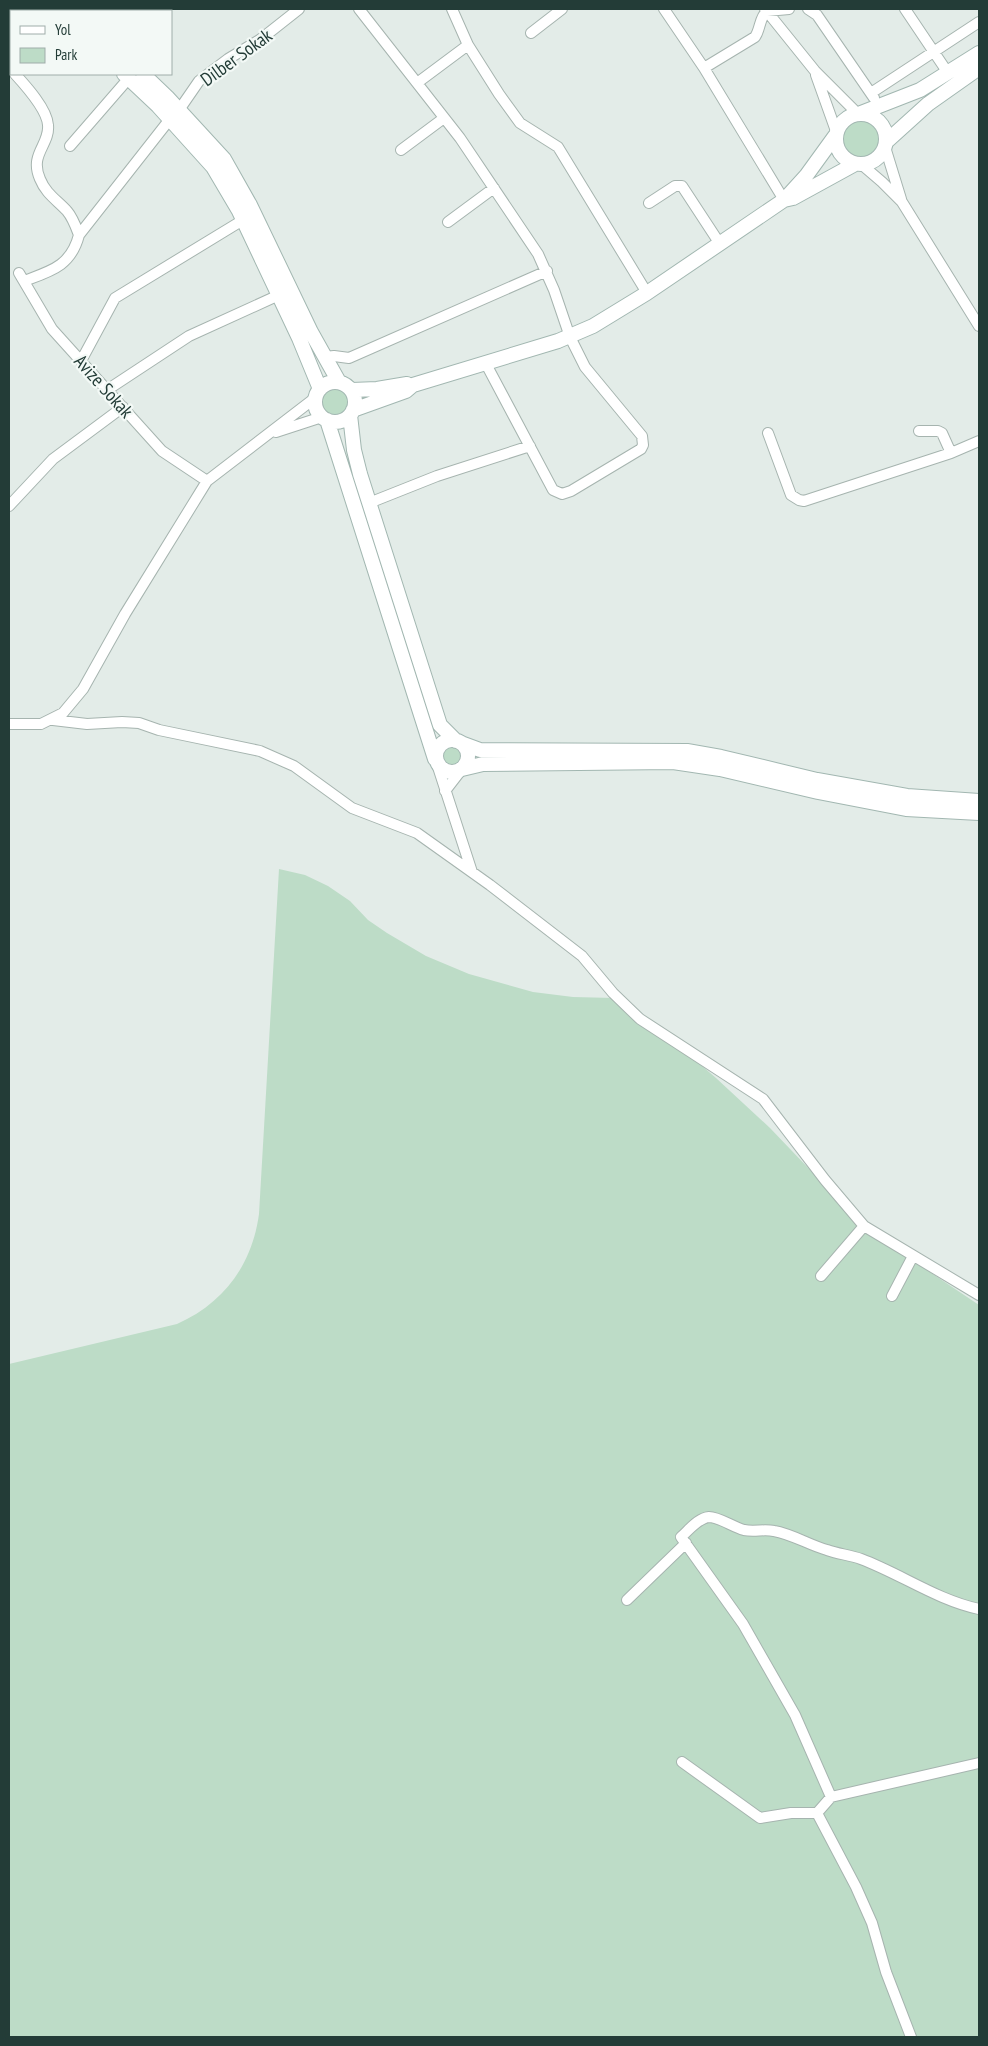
<svg xmlns="http://www.w3.org/2000/svg" width="988" height="2046" font-family="'PT Sans Narrow',sans-serif">
<style>
.green{fill:#bddcc7}
.lines{fill:none;stroke-linecap:round;stroke-linejoin:round}
.street-casing{stroke:#a6b4af;stroke-width:12}
.secondary-casing{stroke:#a2b7b1;stroke-width:16}
.street{stroke:#fff;stroke-width:10}
.secondary{stroke:#fff;stroke-width:14}
.labels{text-anchor:middle;stroke-width:4.5;stroke-linejoin:round;paint-order:stroke}
.street-label{font-size:19px;fill:#233c37;stroke:#f3f9f6}
</style>
<rect width="100%" height="100%" fill="#e3ece8"/>
<path class="green" d="M840 139a21 21 0 1 1 42 0a21 21 0 1 1-42 0Z
M322 402a13 13 0 1 1 26 0a13 13 0 1 1-26 0Z
M439 757a13 13 0 1 1 26 0a13 13 0 1 1-26 0Z
M279,869L305,875L328,886L350,901L368,920L387,933L426,956L469,974L533,992L573,997L614,998L688,1054L716,1078L770,1128L835,1196L900,1252L979,1305V2037H9V1364L177,1324C224,1303 252,1265 259,1214Z"/>
<g class="lines">
<g class="street-casing">
<path id="street" d="M359,9L460,138L538,254L554,290L570,337L585,367L642,436L643,445L641,449L571,491L562,494L553,490L486,364
M452,9L468,45L499,94L520,123L558,147L647,293
M664,9L704,68L784,200
M765,9L815,71L858,114
M808,9L817,15L874,98
M905,9L948,73
M531,33L562,9
M704,68L755,37C761,28 759,18 767,11L789,9
M15,74C26,86 47,109 48,125C50,145 29,154 40,179C46,194 57,200 67,211C73,218 76,227 79,235
M816,75L836,131
M417,83L468,45
M871,93L979,22
M179,110L199,81L228,59L261,39L299,9
M70,146L129,78
M885,147L901,199
M401,150L444,118
M861,164L882,182L902,202L979,326
M649,203L675,186H682L720,244
M448,222L494,188
M19,273L52,329L162,451L207,481
M24,281C51,271 71,266 79,235L170,119
M325,357L334,356L349,358L547,271
M81,361L115,298L243,220
M107,390L189,336L279,295
M919,431H938L942,433L951,453
M276,432L322,417
M768,433L791,495L799,500L804,501L951,453L979,441
M369,503L437,476L530,446
M9,506L53,459L123,407
M53,720L87,724L122,722L139,723L159,730L260,751L294,766L352,808L417,833L490,885L582,956L613,993L640,1019L763,1099L825,1180L864,1226L979,1295
M9,724H41L63,713L83,689L125,614L207,481L315,398
M437,764L472,872
M445,791L462,769
M821,1276L864,1226
M892,1296L913,1256
M627,1600L686,1543
M682,1762L760,1818L791,1813H817
M831,1797L979,1763
M911,2037L886,1972L872,1923L856,1887L817,1813L831,1797L795,1715L743,1624L681,1537C689,1530 698,1518 709,1517C719,1517 733,1527 744,1530C754,1532 764,1529 774,1531C792,1534 809,1545 827,1550C838,1554 850,1555 861,1559C901,1574 937,1600 979,1609"/>
</g>
<g class="secondary-casing">
<path id="secondary" d="M56,9L58,11
M75,9L78,11
M124,74L158,106L213,167L239,211L299,338L320,389
M143,74L167,97L224,159L250,205L311,332L339,382
M861,113L920,90L979,53
M836 139a25 25 0 1 1 50 0a25 25 0 1 1-50 0Z
M886,142L928,104L979,68
M786,198L806,176L835,136
M315 402a20 20 0 1 1 40 0a20 20 0 1 1-40 0Z
M352,390L377,389L407,384
M353,410L406,391L413,385L558,341L593,326L647,293L784,200L793,198L855,164
M350,415L354,450L360,474L440,725L456,741
M327,420L435,759
M436 756a16 16 0 1 1 32 0a16 16 0 1 1-32 0Z
M461,743L480,750L687,751L721,757L817,780L907,796L979,801
M462,769L483,764L673,762L720,769L818,792L906,809L979,813"/>
</g>
<use href="#street" class="street"/>
<use href="#secondary" class="secondary"/>
</g>
<g class="labels">
<g class="street-label">
<text transform="translate(236 57) rotate(-36)" y="7">Dilber Sokak</text>
<text transform="translate(104 386) rotate(48)" y="7">Avize Sokak</text>
</g>
</g>
<rect width="988" height="2046" fill="none" stroke="#233c37" stroke-width="20"/>
<rect x="10" y="10" width="162" height="65" fill="#f3f9f6" stroke="#a0adaa"/>
<rect x="20" y="26" width="25" height="8" fill="#ffffff" stroke="#a0adaa"/>
<text x="55" y="35" font-size="15" fill="#233c37">Yol</text>
<rect x="20" y="48" width="25" height="15" fill="#bddcc7" stroke="#a0adaa"/>
<text x="55" y="60" font-size="15" fill="#233c37">Park</text>
</svg>
